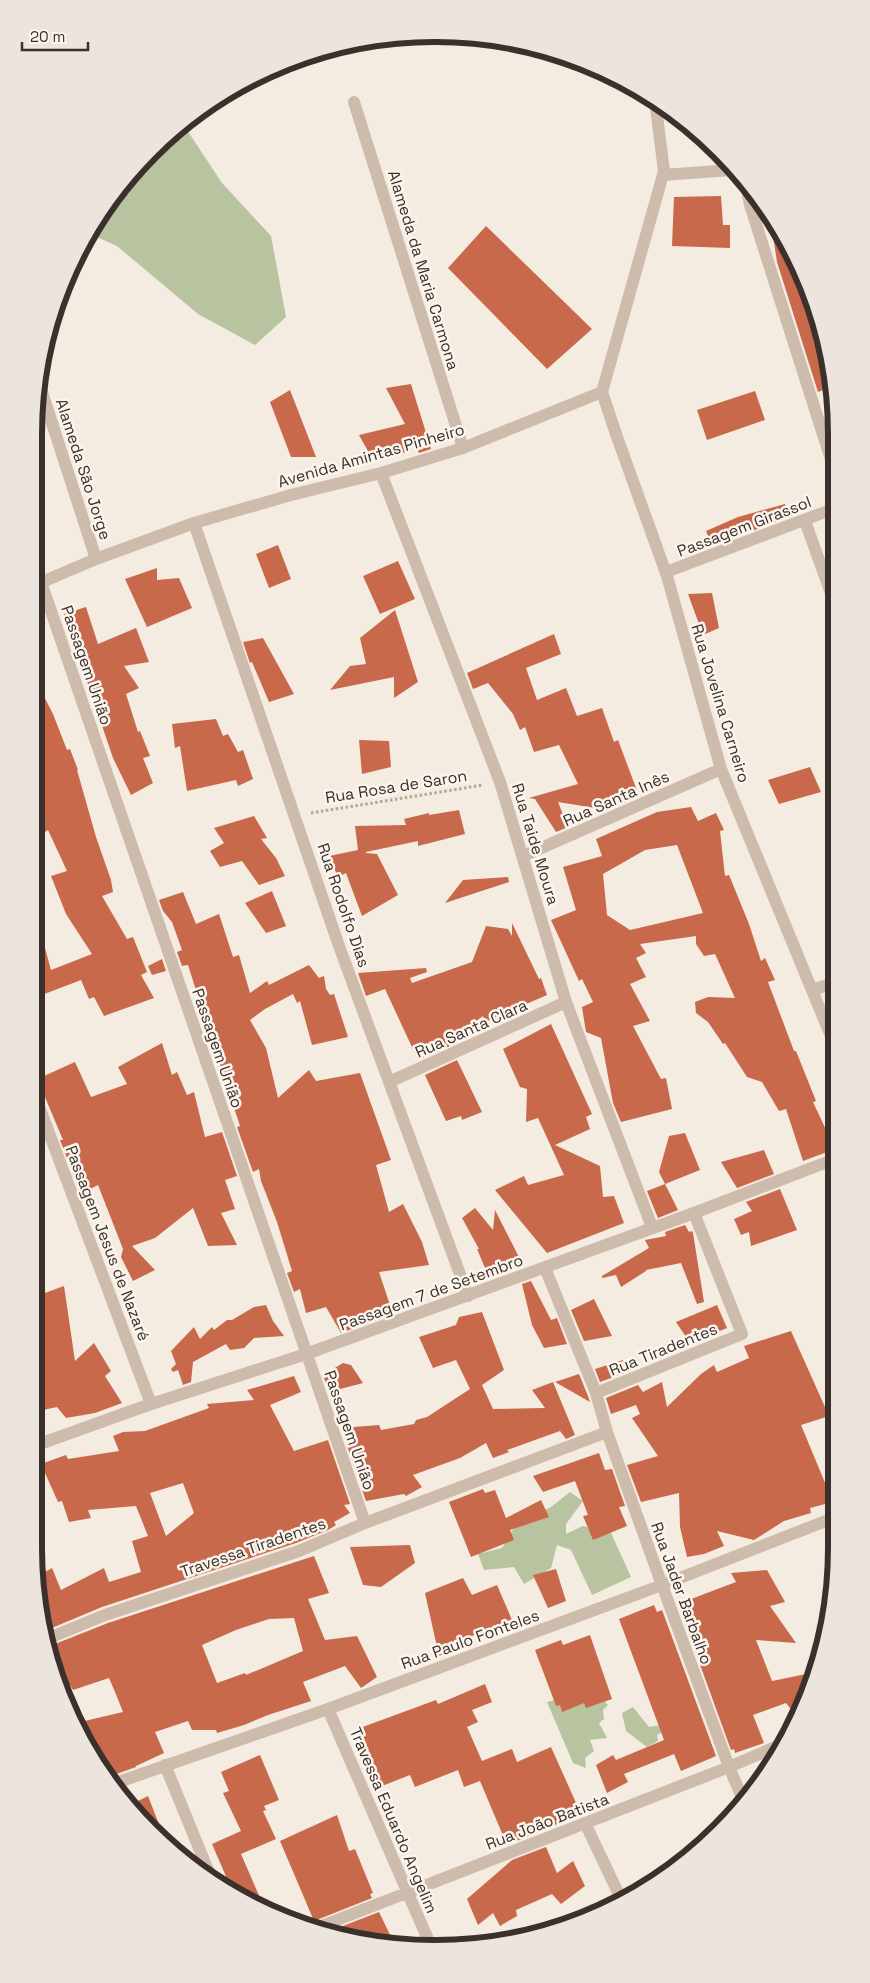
<svg xmlns="http://www.w3.org/2000/svg" width="870" height="1983" font-family="'Space Grotesk',sans-serif">
<style>
.green{fill:#b8c4a0}
.lines{fill:none;stroke-linecap:round;stroke-linejoin:round}
.stream{stroke:#7fb0b2;stroke-width:7}
.building{fill:#c8694b;fill-rule:evenodd}
.path{stroke:#b9a596;stroke-width:3;stroke-dasharray:2.5 2.5;stroke-linecap:butt}
.minor{stroke:#cdbbac;stroke-width:12}
.labels{text-anchor:middle;stroke-width:5;stroke-linejoin:round;paint-order:stroke}
.street-label{font-size:16px;fill:#3b302b;stroke:#fbf5ee}
.rim{fill:none;stroke:#3b302b;stroke-width:6}
</style>
<rect width="100%" height="100%" fill="#f4ebe1"/>
<path class="green" d="M183,124L222,183L271,236L286,317L255,345L198,314L117,246L88,233L134,170Z
M570,1492L583,1501L566,1524V1534L583,1526L611,1533L631,1577L592,1595L571,1550L557,1545L551,1568L524,1584L514,1567L484,1570L478,1554L502,1548L515,1526L551,1507Z
M594,1691L608,1705L603,1710L604,1719L599,1723L607,1738L590,1740L594,1751L585,1758L586,1768L573,1763L547,1702Z
M633,1707L649,1727L661,1725L663,1732L657,1735L658,1741L647,1747L626,1731L622,1713Z"/>
<g class="lines">
<path class="stream" d="M403,36L428,38L441,36"/>
</g>
<path class="building" d="M721,196L723,225H730V248L672,246L674,197Z
M771,223L806,281L833,382V386L818,392L777,262Z
M486,226L592,329L547,369L448,268Z
M411,384L431,449L419,453L413,442L403,445L406,452L373,460L359,435L405,424L386,388Z
M290,390L316,457H291L270,402Z
M755,391L765,420L707,440L697,410Z
M785,504L789,517L712,546L706,531L738,517Z
M278,545L291,579L269,588L256,554Z
M398,561L415,599L380,614L363,576Z
M157,568V580L179,578L192,608L147,627L125,579Z
M712,593L719,628L703,635L688,594Z
M86,607L98,644L136,628L149,662L124,666L139,688L126,694L138,732L140,731L150,756L143,758L153,783L131,795L113,758L64,614Z
M395,610L418,682L394,698V677L330,690L350,666L366,664L360,638Z
M554,634L561,654L526,668L537,700L566,688L577,716L602,708L614,742L618,740L639,796L608,810L558,802L568,827L556,832L535,799L529,798L578,784L559,745L534,752L525,727L520,730L513,714L488,683L473,689L467,673Z
M263,638L294,694L269,702L252,662L250,663L243,642Z
M34,677L53,714L67,750L70,749L78,770H77L96,837L111,880L113,892L102,896L127,939L133,937L147,972L141,975L154,998L104,1016L94,997L89,999L81,980L34,998V927L39,926L51,970L92,954L66,914L51,876L67,871L48,830L34,839Z
M216,719L223,736L228,734L238,752L243,750L253,779L238,786L236,780L187,791L180,746L175,748L172,724Z
M359,740L389,741L391,767L362,774Z
M810,767L821,792L779,804L768,780Z
M691,807L698,821L716,813L724,830L720,831L725,876L729,875L749,924L761,961L765,958L775,980L768,982L794,1051H796L816,1101L813,1102L835,1149L803,1161L786,1109L779,1111L762,1082L747,1077L725,1043L723,1044L708,1022L696,1013L695,1002L708,997L735,998L715,954L704,956L696,944V936L640,944L646,953L636,958L646,977L630,984L650,1021L633,1026L661,1079L666,1078L672,1109L621,1122L613,1103L601,1038L586,1032L582,1007L593,1002L582,979L579,981L551,920L576,910L563,867L602,856L596,839L657,812ZM677,845L703,913L630,930L607,915L603,874L645,850Z
M459,810L465,834L418,846V841L366,852V853L377,854L398,895L362,916L346,873L338,877L329,856L358,850L355,826L406,825L404,819L429,813V815Z
M254,816L267,838L261,839L276,858L285,876L259,885L242,861L220,867L210,851L224,843L214,828Z
M508,877L509,882L445,903L463,880Z
M272,891L286,926L266,933L245,903Z
M183,892L196,924L219,914L233,957L239,955L250,993L267,981L269,985L309,965L319,978L324,976L326,989L330,995L334,994L348,1037L312,1045L300,1001L297,1003L293,994L265,1009L250,1020L266,1048L278,1098L309,1070L316,1081L360,1073L391,1160L376,1165L389,1212L403,1204L422,1242L429,1265L379,1272L393,1314L341,1333L326,1307L306,1313L300,1289L294,1292L287,1273L292,1271L277,1222L261,1181L259,1169L253,1172L237,1127L240,1126L204,1016L206,1015L200,1003L188,965L182,966L177,952L182,950L172,922L163,911L159,900Z
M512,923L539,979L541,978L547,995L485,1022L483,1016L448,1042L450,1046L418,1060L385,989L366,996L358,973L426,968L427,972L410,978L412,983L472,962L486,926L508,929L512,936Z
M162,959L166,971L152,975L148,966Z
M551,1024L592,1114L586,1117L590,1129L555,1145L600,1166L603,1197L614,1196L624,1223L547,1253L495,1190L524,1176L528,1185L564,1175L538,1118L526,1122L527,1089L520,1087L503,1049Z
M162,1043L172,1075L177,1072L187,1095L194,1092L205,1137L222,1132L237,1176L225,1180L235,1209L221,1213L237,1245L208,1246L193,1208L155,1238L132,1246L155,1270L133,1281L121,1257L123,1249L98,1185L81,1194L60,1140H63L42,1090L35,1080L75,1062L91,1097L127,1084L118,1067Z
M457,1060L482,1112L462,1120L461,1116L446,1121L425,1075Z
M685,1133L700,1170L665,1184L659,1172L669,1136Z
M764,1150L774,1174L737,1188L721,1162Z
M665,1184L678,1210L658,1218L647,1191Z
M780,1189L797,1230L751,1246L749,1232L741,1235L734,1219L752,1211L746,1202Z
M475,1208L493,1230L495,1210L523,1265L488,1275L477,1249H479L462,1218Z
M685,1225L689,1232L692,1231L693,1233L704,1302L697,1304L681,1263L646,1270V1271L621,1287L616,1275L602,1278V1276L649,1248L645,1240L666,1236L665,1232Z
M531,1281L551,1320L557,1318L567,1344L544,1348L532,1325L522,1284Z
M64,1286L75,1361L94,1343L111,1371L105,1376L122,1403L95,1413L66,1418L57,1407L34,1412V1297Z
M594,1299L612,1336L584,1341L571,1310Z
M266,1305L273,1321L284,1336L254,1338L244,1348L230,1350L226,1344L193,1362L191,1382L183,1385L178,1370L173,1372L171,1369L176,1364L171,1351L194,1327L200,1339L212,1327L214,1330L227,1320H232L254,1307Z
M717,1305L727,1328L690,1343L676,1322Z
M482,1312L504,1370L482,1385L493,1409L545,1408L532,1390L553,1382L575,1435L566,1439L560,1431L507,1450L509,1452L493,1458L486,1443L460,1458L413,1475L422,1487L406,1496L404,1494L366,1501L343,1434L354,1427L379,1425L381,1430L414,1424L416,1420L427,1417L470,1389L456,1360L433,1368L419,1337L456,1325L459,1317Z
M791,1331L829,1416L801,1425L833,1502L810,1508L811,1513L784,1521L754,1540L717,1531L724,1546L704,1554L687,1557L680,1527L679,1493L641,1502L627,1465L658,1456L632,1418L640,1414L636,1405L611,1414L606,1398L638,1385L643,1392L662,1382L667,1407L701,1374L714,1365L717,1372L749,1358L744,1346Z
M623,1360L630,1371L600,1382L595,1369Z
M343,1363L351,1365L363,1383L329,1392L323,1375Z
M579,1374L588,1396L590,1402L555,1382Z
M294,1376L301,1392L270,1405L294,1451L328,1440L350,1504L344,1505L350,1513L334,1522L336,1525L328,1530L296,1543L102,1607L47,1630L38,1576L52,1568L61,1590L104,1568L109,1582L141,1572L132,1541L148,1536L136,1506L88,1510L91,1518L69,1522L62,1501L58,1502L41,1464L66,1455L68,1459L119,1451L113,1436L123,1432L145,1431L209,1408L207,1404L254,1400L247,1390ZM183,1483L194,1513L166,1536L150,1493Z
M599,1453L605,1470L612,1469L625,1506L619,1507L627,1526L593,1540L583,1516L588,1515L575,1481L543,1492L533,1476Z
M483,1489L485,1493L495,1490L506,1518L541,1500L549,1517L510,1530L514,1540L471,1557L449,1502Z
M410,1545L415,1563L381,1587L363,1585L350,1547Z
M314,1556L329,1593L308,1599L325,1640L357,1636L377,1677L361,1688L345,1666L303,1682L311,1701L268,1715L244,1725L217,1733L216,1730H192L188,1721L155,1732L164,1753L136,1766V1767L108,1777L87,1748L76,1723L123,1712L115,1692L109,1678L73,1690L70,1685L60,1687L55,1677L50,1646L108,1623ZM294,1618L303,1651L246,1675L245,1673L217,1683L202,1645L236,1630L269,1619Z
M556,1569L566,1601L548,1608L533,1575Z
M767,1570L785,1602L770,1606L796,1643L756,1640L772,1681L816,1672L815,1677L797,1717L786,1703L753,1715L764,1743L735,1753L734,1749L731,1750L678,1604L736,1582L731,1573Z
M463,1578L472,1595L497,1585L512,1620L467,1638L469,1642L439,1656L425,1593Z
M654,1605L657,1612L662,1610L716,1756L681,1771L674,1754L624,1774L628,1782L607,1793L596,1765L613,1755L616,1760L664,1740L619,1619Z
M590,1635L612,1699L586,1708L584,1703L562,1712L560,1705L556,1706L535,1650L561,1640L563,1645Z
M485,1684L492,1702L472,1710L478,1722L467,1727L482,1761L512,1749L517,1762L551,1747L581,1814L507,1845L480,1781L464,1787L458,1770L415,1787L410,1775L382,1786L360,1728L436,1700L438,1704Z
M260,1755L279,1800L264,1806L266,1810L263,1811L276,1839L241,1854L264,1907L234,1895L212,1844L241,1831L223,1793L229,1791L221,1772Z
M148,1796L164,1837L133,1812L128,1806Z
M337,1815L349,1851L355,1849L373,1893L370,1894L372,1898L314,1921L280,1841Z
M546,1847L557,1873L573,1861L585,1886L561,1904L552,1894L516,1910L517,1916L500,1926L493,1913L478,1925L467,1899L512,1860Z
M379,1912L394,1943L357,1942L330,1931Z"/>
<g class="lines">
<path class="path" d="M311,813L483,785"/>
<path class="minor" d="M354,102L463,448
M663,175L731,170
M746,184L750,205L833,466
M41,389L96,559
M602,392L616,434L667,576L721,769L835,1046
M602,392L664,171L655,100
M381,473L500,782L566,1002L652,1227
M805,521L833,599
M194,523L339,946L468,1296
M666,572L833,509
M41,582L365,1523
M35,585L96,559L194,523L291,495L381,473L463,448L602,392
M523,856L721,769
M813,990L835,982
M389,1082L566,1002
M34,1093L151,1404
M545,1268L596,1393L607,1432L662,1585L729,1767L744,1802
M596,1393L742,1334L694,1213
M34,1446L151,1404L306,1354L694,1213L835,1159
M49,1638L105,1615L299,1551L365,1523L607,1432
M328,1709L430,1944
M165,1765L210,1875
M113,1784L328,1709L662,1585L836,1517
M585,1823L622,1901
M319,1927L729,1767L785,1743"/>
</g>
<g class="labels">
<g class="street-label">
<text transform="translate(424 270) rotate(73)" y="6">Alameda da Maria Carmona</text>
<text transform="translate(371 455) rotate(-16)" y="6">Avenida Amintas Pinheiro</text>
<text transform="translate(84 469) rotate(72)" y="6">Alameda São Jorge</text>
<text transform="translate(744 526) rotate(-21)" y="6">Passagem Girassol</text>
<text transform="translate(87 665) rotate(71)" y="6">Passagem União</text>
<text transform="translate(721 703) rotate(73)" y="6">Rua Jovelina Carneiro</text>
<text transform="translate(396 786) rotate(-9)" y="6">Rua Rosa de Saron</text>
<text transform="translate(616 798) rotate(-24)" y="6">Rua Santa Inês</text>
<text transform="translate(536 844) rotate(73)" y="6">Rua Taide Moura</text>
<text transform="translate(344 905) rotate(71)" y="6">Rua Rodolfo Dias</text>
<text transform="translate(471 1028) rotate(-24)" y="6">Rua Santa Clara</text>
<text transform="translate(218 1048) rotate(71)" y="6">Passagem União</text>
<text transform="translate(108 1243) rotate(69)" y="6">Passagem Jesus de Nazaré</text>
<text transform="translate(431 1292) rotate(-20)" y="6">Passagem 7 de Setembro</text>
<text transform="translate(663 1349) rotate(-22)" y="6">Rua Tiradentes</text>
<text transform="translate(350 1430) rotate(71)" y="6">Passagem União</text>
<text transform="translate(253 1547) rotate(-19)" y="6">Travessa Tiradentes</text>
<text transform="translate(682 1593) rotate(70)" y="6">Rua Jader Barbalho</text>
<text transform="translate(470 1639) rotate(-20)" y="6">Rua Paulo Fonteles</text>
<text transform="translate(394 1820) rotate(67)" y="6">Travessa Eduardo Angelim</text>
<text transform="translate(547 1821) rotate(-21)" y="6">Rua João Batista</text>
</g>
</g>
<path d="M0 0H870V1983H0ZM434 42H436A392 392 0 0 1 828 434V1548A392 392 0 0 1 436 1940H434A392 392 0 0 1 42 1548V434A392 392 0 0 1 434 42Z" fill="#ece5de" fill-rule="evenodd"/>
<path class="rim" d="M434 42H436A392 392 0 0 1 828 434V1548A392 392 0 0 1 436 1940H434A392 392 0 0 1 42 1548V434A392 392 0 0 1 434 42Z"/>
<path d="M22 42v8h66v-8" fill="none" stroke="#3b302b" stroke-width="2.5"/>
<text x="30" y="42" font-size="15" fill="#3b302b" stroke="#fbf5ee" stroke-width="4" paint-order="stroke">20 m</text>
</svg>
